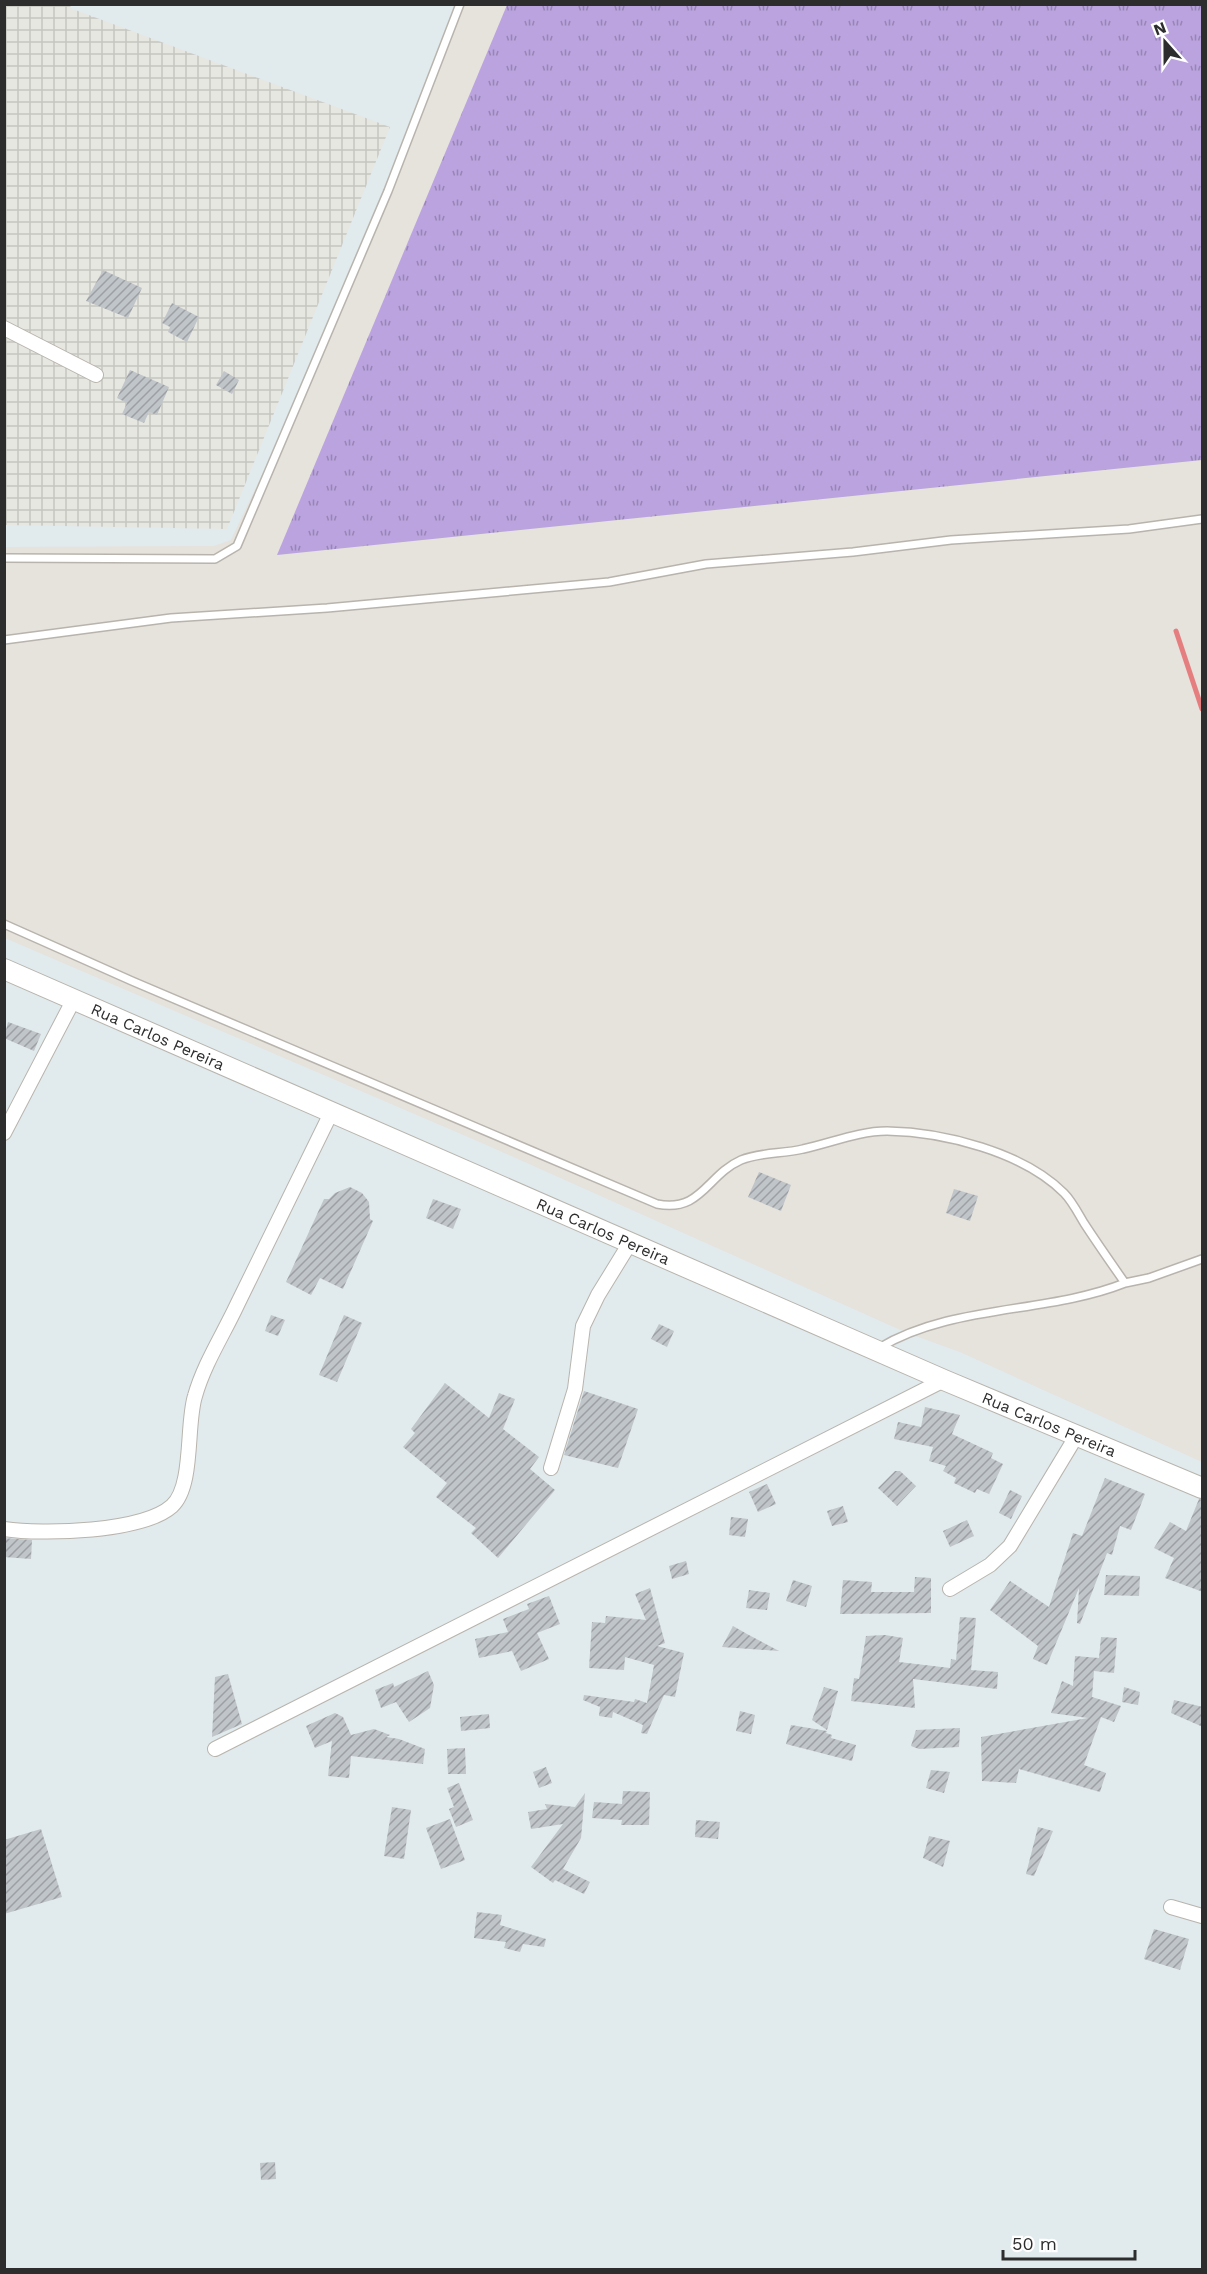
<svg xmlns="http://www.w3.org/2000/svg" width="1207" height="2274" font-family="'Work Sans',sans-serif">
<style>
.industrial{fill:url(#industrial-grid)}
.airport{fill:#e6e2dc}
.grass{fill:url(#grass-tufts)}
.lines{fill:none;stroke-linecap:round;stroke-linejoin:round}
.stream{stroke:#e57e7f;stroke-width:5}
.building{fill:url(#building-hatch)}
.service-casing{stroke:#b8b4ad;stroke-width:10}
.minor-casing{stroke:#b8b4ad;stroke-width:16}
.secondary-casing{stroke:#b8b4ad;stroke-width:22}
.service{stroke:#fff;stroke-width:7}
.minor{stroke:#fff;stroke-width:14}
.secondary{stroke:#fff;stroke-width:20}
.labels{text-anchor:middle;stroke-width:6;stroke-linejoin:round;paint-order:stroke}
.street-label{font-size:16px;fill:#2d2d2d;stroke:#fff}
</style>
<defs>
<pattern id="industrial-grid" width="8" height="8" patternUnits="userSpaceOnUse" patternTransform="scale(1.5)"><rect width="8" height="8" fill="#e7e7e1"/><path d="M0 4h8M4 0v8" fill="none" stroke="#c6c6c1"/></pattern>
<pattern id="grass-tufts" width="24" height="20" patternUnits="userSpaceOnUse" patternTransform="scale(1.5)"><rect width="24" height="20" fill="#baa3de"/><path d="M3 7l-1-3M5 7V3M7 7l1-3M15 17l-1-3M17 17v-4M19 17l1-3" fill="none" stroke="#9885b4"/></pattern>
<pattern id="building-hatch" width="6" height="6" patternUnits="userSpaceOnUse" patternTransform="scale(1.5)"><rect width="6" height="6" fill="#c0c5c9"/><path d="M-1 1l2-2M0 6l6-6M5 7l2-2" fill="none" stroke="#9ca0a4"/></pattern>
</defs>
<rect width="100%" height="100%" fill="#e1eaed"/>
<path class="industrial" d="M5,5H71L70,8L390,127L227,529L5,525Z"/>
<path class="airport" d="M456,5H1202V1462L960,1352L905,1332L482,1143L5,938V547L214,546L231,540L278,441L387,185L437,62Z"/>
<path class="grass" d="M507,5H1202V460L277,555Z"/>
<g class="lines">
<path class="stream" d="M1176,631L1202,709"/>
</g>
<path class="building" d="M103,270L142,288L128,318L86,301Z
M172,303L199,317L187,342L168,332L170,327L162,323Z
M130,370L169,387L157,415L149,412L144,423L122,414L127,403L117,398Z
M224,371L239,380L232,394L216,385Z
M8,1022L41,1034L34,1051L4,1038Z
M759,1172L791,1185L781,1211L748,1197Z
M350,1187L362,1193L369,1202L370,1219L373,1221L343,1289L320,1278L311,1295L286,1282L324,1199H329L335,1193Z
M954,1189L978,1196L970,1221L946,1213Z
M433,1199L461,1209L453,1229L426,1218Z
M271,1315L285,1320L278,1336L265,1331Z
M344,1315L362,1323L337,1382L319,1375Z
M659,1324L674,1331L667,1347L651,1339Z
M445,1383L489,1418L499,1393L515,1399L503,1429L539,1457L530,1469L555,1490L498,1558L471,1533L476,1528L436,1497L447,1483L403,1447L415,1433L411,1429Z
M584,1391L638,1409L618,1468L564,1455Z
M925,1407L960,1415L952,1434L993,1453L991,1458L1003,1464L989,1494L977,1489L975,1493L954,1483L956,1478L943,1471L946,1466L929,1461L933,1447L894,1439L898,1422L921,1427Z
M895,1471H900L916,1486L897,1506L878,1488Z
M1105,1478L1145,1494L1131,1530L1120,1526L1112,1555L1107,1553L1080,1624L1077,1623L1079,1588L1047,1665L1033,1659L1038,1646L990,1610L1010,1581L1049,1607L1073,1533L1082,1536Z
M767,1484L776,1504L758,1512L749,1492Z
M1010,1490L1022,1496L1011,1519L999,1513Z
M1199,1499L1203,1500V1592L1165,1578L1174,1558L1154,1548L1170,1522L1186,1531Z
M843,1506L848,1522L832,1526L827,1511Z
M731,1517L748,1519L745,1537L729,1535Z
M967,1520L974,1536L950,1547L943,1531Z
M4,1538L32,1540L31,1559L4,1557Z
M686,1561L689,1574L672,1579L669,1566Z
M1106,1575L1140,1576L1139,1596L1104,1595Z
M915,1577L931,1578V1613L840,1614L843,1580L872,1582L871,1592H914Z
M793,1580L812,1586L806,1607L786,1601Z
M650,1588L665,1643L657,1646L684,1653L675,1697L664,1695L647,1734L641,1733L643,1725L613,1712L612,1718L599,1716L600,1707L583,1700L584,1695L634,1702L635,1699L647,1703L654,1665L625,1657L624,1670L589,1668L592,1622L605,1623L606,1616L646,1620L635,1594Z
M749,1590L770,1593L767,1610L746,1608Z
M549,1596L560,1624L537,1633L549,1659L521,1671L512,1651L479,1658L475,1639L508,1632L503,1619L529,1609L527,1604Z
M960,1617L976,1618L971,1670L998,1672L997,1689L913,1679L915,1708L851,1701L854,1678L859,1679L866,1636L885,1635L903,1638L899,1662L950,1668L951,1659L956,1660Z
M733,1626L747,1634L779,1651L722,1647Z
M1101,1637L1117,1638L1114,1673L1094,1671L1092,1697L1121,1706L1114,1722L1101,1717L1084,1765L1106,1773L1100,1792L1019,1769L1016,1783L982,1781L981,1737L1088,1718L1051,1713L1062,1681L1073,1686L1075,1656L1099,1658Z
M428,1671L434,1685L430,1708L409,1722L396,1702L381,1708L375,1690L393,1683L394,1687Z
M228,1674L242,1724L212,1737L215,1677Z
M824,1687L838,1691L827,1730L812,1720Z
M1124,1687L1140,1692L1138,1705L1122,1702Z
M1174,1700L1203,1707V1727L1171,1713Z
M740,1711L755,1715L751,1734L736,1731Z
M335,1713L343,1717L351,1735L374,1729L390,1735L386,1737L399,1739L425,1749L423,1764L351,1756L349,1778L328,1776L332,1741L315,1748L306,1726Z
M489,1714L490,1728L461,1731L460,1717Z
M791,1725L827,1731L826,1733L832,1735L831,1738L856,1745L852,1761L786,1744Z
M960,1728L959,1747L919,1749L911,1746L916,1730Z
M465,1748L466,1774H448L447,1749Z
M546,1767L552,1783L539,1788L533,1772Z
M931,1770L950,1772L944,1793L926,1788Z
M459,1783L473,1820L456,1827L449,1809L454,1807L447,1788Z
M623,1791L650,1792L649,1825H621L622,1820L592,1818L594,1802L622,1804Z
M585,1793L581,1838L563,1869L590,1882L584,1894L555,1880L553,1883L531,1867L563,1824L531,1829L528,1812L547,1809L545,1804L575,1807Z
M392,1807L411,1810L404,1859L384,1856Z
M450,1819L465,1860L441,1869L426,1828Z
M696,1820L720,1822L718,1839L695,1837Z
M1038,1827L1053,1831L1034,1876L1026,1874Z
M41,1829L62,1897L4,1914V1840Z
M929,1836L950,1841L943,1867L923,1858Z
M477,1912L502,1915L500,1925L546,1939L544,1947L523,1944L520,1952L504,1948L506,1942L474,1938Z
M1154,1929L1189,1939L1180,1970L1144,1959Z
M275,2162L276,2179L261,2180L260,2163Z"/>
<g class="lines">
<g class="service-casing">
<path id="service" d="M4,558L215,559L237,546L388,191L460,4
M4,640L171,618L327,608L609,582L706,564L853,552L951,540L1129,529L1202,519
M4,924L132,981L657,1204C701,1213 707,1175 741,1160C760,1152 783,1154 803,1149C831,1143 859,1131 887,1131C944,1132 1023,1152 1064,1193C1072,1201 1078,1213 1084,1223C1097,1243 1111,1263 1125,1283C1047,1314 952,1304 879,1348
M1125,1283L1149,1278L1202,1259"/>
</g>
<g class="minor-casing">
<path id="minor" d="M4,328L96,375
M4,1133L74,999
M551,1468L575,1389L583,1326L598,1295L630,1243
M4,1529C43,1535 143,1532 172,1506C194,1486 186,1424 195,1396C204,1364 223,1335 237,1305C268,1241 299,1177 331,1113
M950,1589L990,1565L1010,1546L1077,1435
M215,1749L944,1380
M1171,1907L1202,1916"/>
</g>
<g class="secondary-casing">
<g id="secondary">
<path id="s1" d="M4,969L944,1380L1202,1488"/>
</g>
</g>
<use href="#service" class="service"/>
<use href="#minor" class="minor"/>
<use href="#secondary" class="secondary"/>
</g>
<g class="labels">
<g class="street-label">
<text dy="6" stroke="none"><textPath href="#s1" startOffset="168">Rua Carlos Pereira</textPath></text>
<text dy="6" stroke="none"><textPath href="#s1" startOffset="654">Rua Carlos Pereira</textPath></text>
<text dy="6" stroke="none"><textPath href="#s1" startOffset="1140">Rua Carlos Pereira</textPath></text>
</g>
</g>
<rect width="1207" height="2274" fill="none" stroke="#2d2d2d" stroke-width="12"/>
<g transform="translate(1165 42) rotate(339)" stroke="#ffffff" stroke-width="4.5" paint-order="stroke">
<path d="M0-4.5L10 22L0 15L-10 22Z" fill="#2d2d2d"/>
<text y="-9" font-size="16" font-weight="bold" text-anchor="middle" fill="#2d2d2d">N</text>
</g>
<path d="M1003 2250v9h132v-9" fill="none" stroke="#2d2d2d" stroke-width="3"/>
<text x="1012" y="2250" font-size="18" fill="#2d2d2d" stroke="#ffffff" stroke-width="4.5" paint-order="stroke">50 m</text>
</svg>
